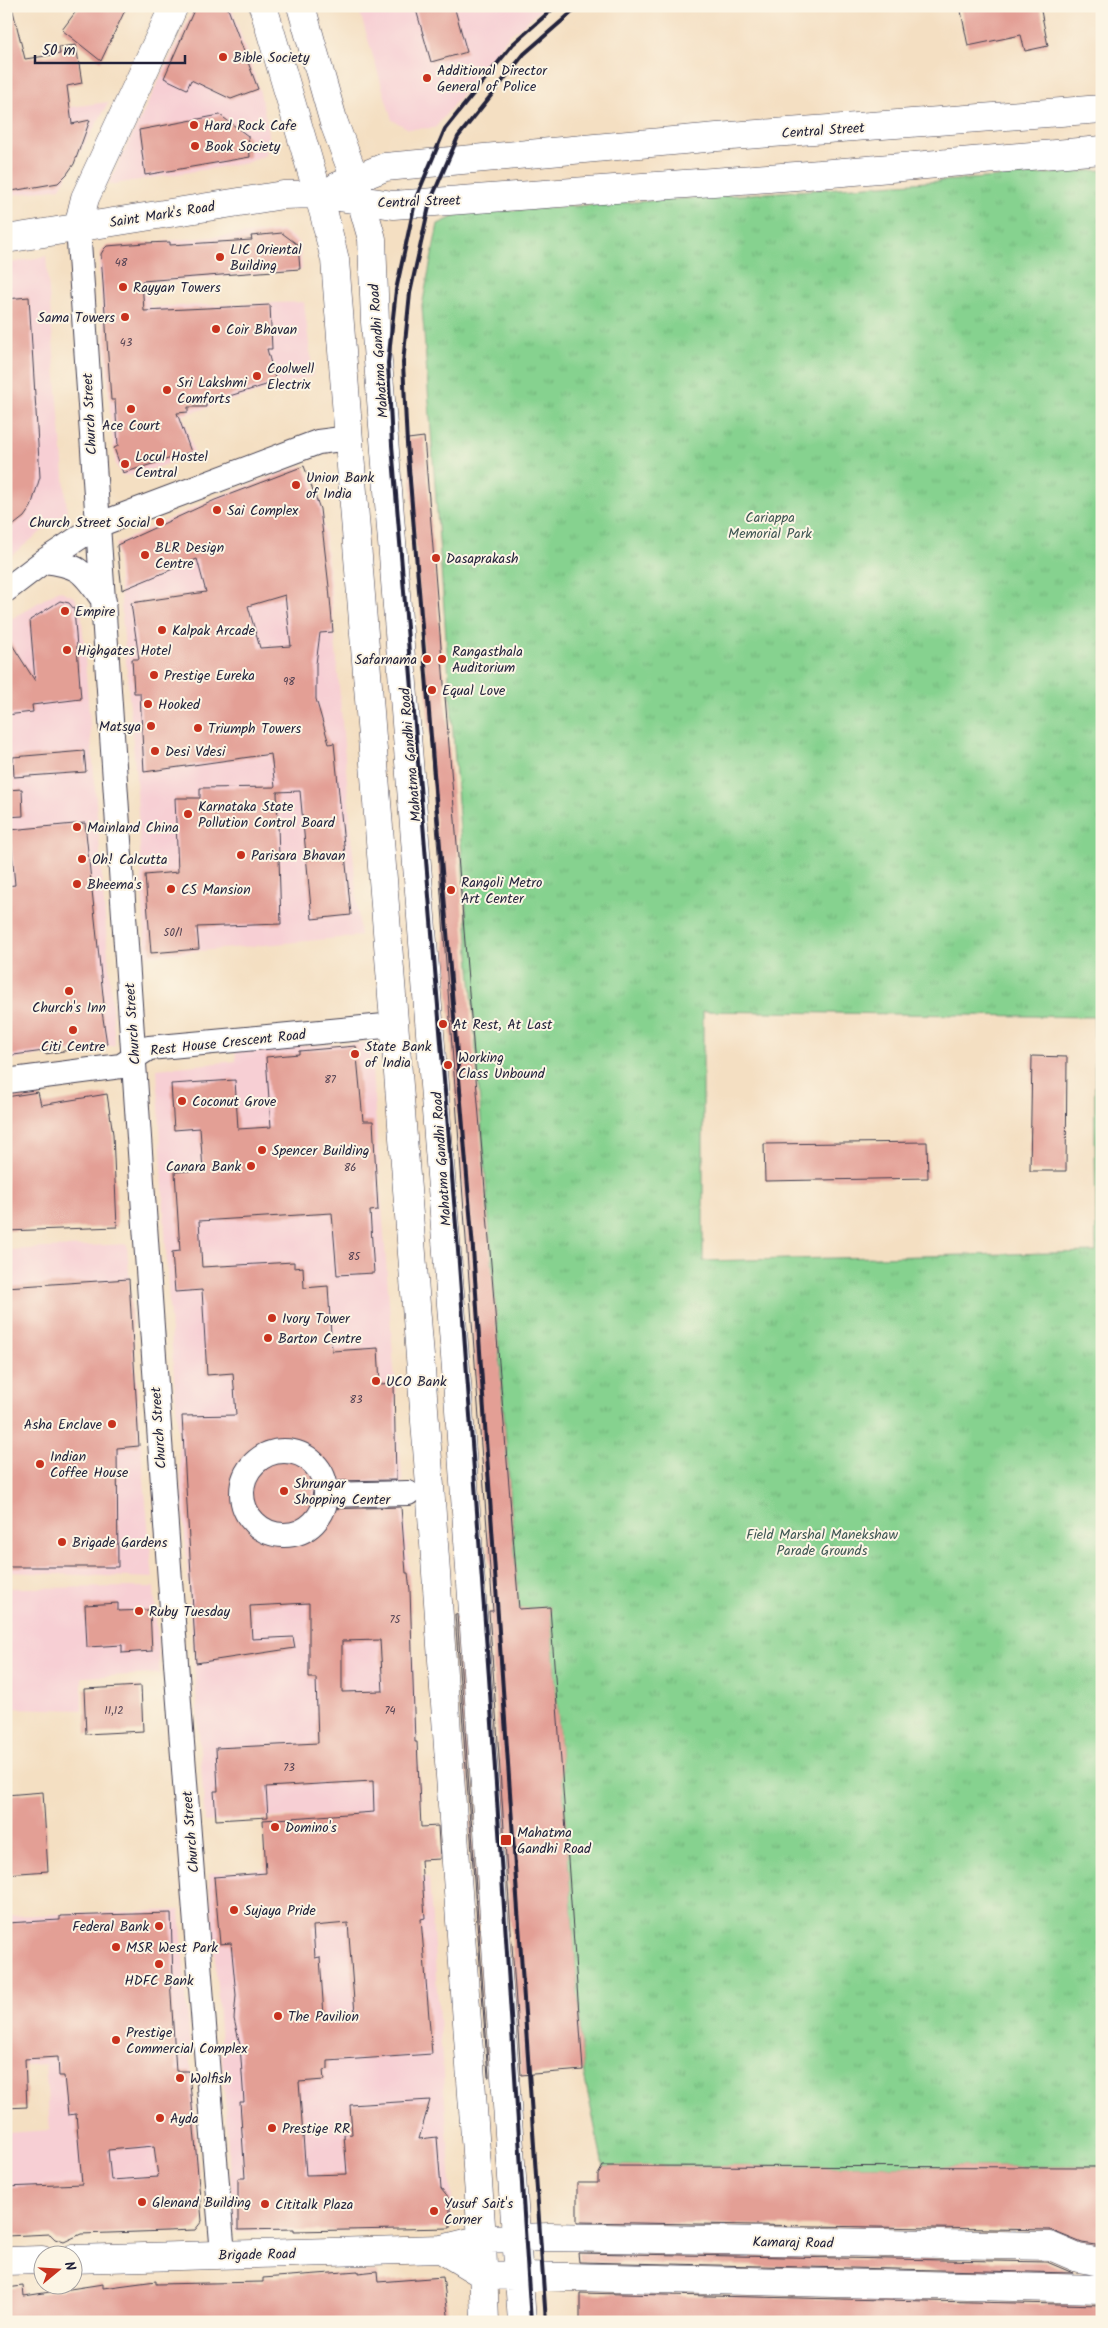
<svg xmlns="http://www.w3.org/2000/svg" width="1108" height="2328" font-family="Kalam,sans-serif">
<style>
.built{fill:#f7cfd4}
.park{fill:url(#park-tufts);stroke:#547a65;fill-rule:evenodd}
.building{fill:#e39f95;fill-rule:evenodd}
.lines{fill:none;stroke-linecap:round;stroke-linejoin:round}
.street-casing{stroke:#423e4f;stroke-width:26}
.secondary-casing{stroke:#423e4f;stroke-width:29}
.street{stroke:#fff;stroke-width:24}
.secondary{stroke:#fff;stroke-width:28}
.rail{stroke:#22223b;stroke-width:4}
.poi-dot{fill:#c8321e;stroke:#fcf5e5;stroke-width:2}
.labels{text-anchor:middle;stroke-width:4;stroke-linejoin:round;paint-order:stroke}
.number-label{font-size:11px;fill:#524152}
.poi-label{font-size:14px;fill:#22223b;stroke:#fcf5e5;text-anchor:start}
.street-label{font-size:14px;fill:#22223b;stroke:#fcf5e5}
.park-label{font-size:14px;fill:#405754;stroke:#fcf5e5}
</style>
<defs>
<pattern id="park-tufts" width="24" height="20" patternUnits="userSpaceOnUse" patternTransform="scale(1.25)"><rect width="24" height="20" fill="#86d28f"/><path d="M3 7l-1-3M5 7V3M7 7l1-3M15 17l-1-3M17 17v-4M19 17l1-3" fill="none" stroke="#73b47c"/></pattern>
</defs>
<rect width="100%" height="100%" fill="#fcf5e5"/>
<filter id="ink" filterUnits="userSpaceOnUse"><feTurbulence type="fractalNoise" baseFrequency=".02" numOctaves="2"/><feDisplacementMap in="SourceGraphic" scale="10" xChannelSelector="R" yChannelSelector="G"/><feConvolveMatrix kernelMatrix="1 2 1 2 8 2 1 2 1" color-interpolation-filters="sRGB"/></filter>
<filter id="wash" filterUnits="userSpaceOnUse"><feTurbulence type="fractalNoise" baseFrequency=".0096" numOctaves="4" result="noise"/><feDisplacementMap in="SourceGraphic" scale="20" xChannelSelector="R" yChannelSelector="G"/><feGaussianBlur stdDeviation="1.12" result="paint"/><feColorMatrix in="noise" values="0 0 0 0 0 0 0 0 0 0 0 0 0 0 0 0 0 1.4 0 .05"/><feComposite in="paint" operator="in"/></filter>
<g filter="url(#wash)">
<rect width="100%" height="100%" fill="#f4dfc2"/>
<path class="built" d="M195,6H231L259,88L269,132L266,155L246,163L108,185Z
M358,6H546L509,36L435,128L409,129L392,120Z
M6,60L22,113L109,102L60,188L6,196Z
M283,231L300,243L302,270L148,283L150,307L304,302L313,376L183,415L195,455L134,475H122L116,465L111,423L99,270L101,252L107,246Z
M46,256L67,511L6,560V264Z
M300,466L306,469L321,501L331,590L360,936L146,956L136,779L116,544L214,498Z
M59,590L74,597L81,608L115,1045L6,1060V622Z
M370,1043L409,1573L421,1809L205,1822L168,1290L157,1069L236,1061L235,1048Z
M127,1244L142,1458L153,1578L6,1572V1250Z
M154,1587L160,1674L82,1677V1710L6,1708V1588Z
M266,1869L268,1888L429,1877L452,2199L451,2221L443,2229L234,2232L209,1873Z
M180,1910L202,2221L195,2230L86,2234L76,2232L74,2238L64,2242L55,2239L50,2234L9,2236L6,2241V2133L50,2130L45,2064L6,2066V1916Z"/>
<path class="park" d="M1102,170V2167L603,2166L583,2070L550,1608L519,1609L480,1105L422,306L438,224L460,214ZM703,1011L1094,1017L1096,1252L703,1261Z"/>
<g id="blocks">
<path class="building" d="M80,6H127L101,61L62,30Z
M204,6H227L258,89L231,99L191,80L187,89L164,78L194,10Z
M415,6H454L467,52L431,62Z
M960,6H1040L1048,46L1025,51L1021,35L968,46Z
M12,7L25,59L60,54L59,47L76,45L82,83L67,86L72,124L90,120L74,164L67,174L58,183L6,192V8Z
M220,115L248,136L250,157L145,175L139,130Z
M282,233L298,245L300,269L142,281L144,311L270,305L272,349H267L276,382L206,403V407H188V412L177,413L191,452L123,473L114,448L118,446L115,400H111L101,254L104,249L107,246L145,243L170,242V245L252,240L251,236Z
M29,297L40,477L31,507L24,517L6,531V299Z
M424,437L519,1609L550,1607L583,2070L521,2075L489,1611H493L408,439Z
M304,466L320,509L329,587L333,632L320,633L316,664V699L329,744L334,743L351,915L312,919L300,791L277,792L281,924L197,927L199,949L151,953L145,875L178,872L175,798H200V788L275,787L271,754L144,772L140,693H134L132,659H139L131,603L206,592L197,559L122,590L117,545L215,500ZM285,595L291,646L260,648L248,606Z
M60,601L69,603L74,609L81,699L32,705L33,712L6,715V635L35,681L30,620Z
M84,751L86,772L14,777L13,757Z
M22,789L23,816L6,817V790Z
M85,823L104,1005H101L107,1044L45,1054L44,1051L6,1056V886L15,885L10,830Z
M356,1046L363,1121H373L378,1210L370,1211L374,1273L337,1275L332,1213L199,1221L202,1267L294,1262V1268L303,1267L304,1288L328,1286L332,1351L378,1348L380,1384L394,1383L396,1480L325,1481L314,1488L312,1496L319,1507L326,1509L401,1507L406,1573H408L410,1590L415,1742H417L421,1827L438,1826L440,1859L421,1860L425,1918L421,1919L432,2054L328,2061V2069L323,2070L324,2080L299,2082L306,2175L347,2174L344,2135L352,2134L350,2105L430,2100L419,2139L437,2137L441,2189L450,2200V2228L294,2231V2229L238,2230V2178H245L240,2102H244L240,2045L234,2019L236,1995L231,1943L220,1944L214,1877L266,1873L263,1820L374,1812L373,1781L266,1787L268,1817L216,1820L214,1791H218L216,1748L318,1743L316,1678H309V1603L250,1606L252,1639L293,1637L295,1648L196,1663L182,1416L236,1415L233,1373L207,1375L202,1290L175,1292L172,1252L180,1251L175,1172L203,1170L200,1128L174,1130L171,1084L235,1080L238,1129L271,1127L266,1057L299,1054V1051ZM380,1640L383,1691L342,1692V1641ZM348,1923L355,2014L324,2016L320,1957L315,1958L313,1926Z
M1032,1056L1067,1057L1066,1171H1030Z
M38,1092L41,1105L107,1094L113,1134L117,1227L6,1231V1097Z
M927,1142L928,1178L765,1181L764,1144Z
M129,1279L139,1446L117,1448L118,1567H6V1287Z
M118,1603V1611L150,1610L152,1651L122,1653V1645L87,1647L85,1605Z
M455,1614H457L489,2077H488Z
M141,1686L143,1731L86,1734L84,1689Z
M43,1792L48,1871L6,1874V1795Z
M171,1913L173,1979H170L176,2071H189L202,2221L195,2230L81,2234L64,2242L55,2239L50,2234L6,2236V2187L82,2184L76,2114L68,2115L64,2076H59L58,2057L25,2059L27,2107L6,2108V1923L60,1920V1916ZM154,2146L158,2177L111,2180L108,2150Z
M603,2166L1102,2167V2246L1082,2243L1050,2230L577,2222V2183H598V2175Z
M578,2253L1047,2262L1073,2273L579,2262Z
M358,2271V2273L377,2271L378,2282L443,2277L449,2322H6V2288L23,2286L24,2296L103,2284V2288L156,2281V2284L263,2282V2278Z
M580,2293L1102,2305V2322H580Z"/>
</g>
</g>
<g filter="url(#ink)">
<use href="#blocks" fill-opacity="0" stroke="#423e4f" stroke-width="1"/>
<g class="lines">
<g class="street-casing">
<path id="street" d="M78,227C124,903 165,1579 223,2254
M44,561C81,565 83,572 104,601
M6,590L44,561L98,525L318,442L349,438
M6,1081L121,1066L149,1048L395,1025
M242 1493a42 42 0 1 1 84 0a42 42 0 1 1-84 0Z
M326,1495L408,1493"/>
</g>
<g class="secondary-casing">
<path id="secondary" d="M263,6L324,214L335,260L430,1486L482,2239L485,2322
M301,6L334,123L355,179L372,239L375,322L458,1395L522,2322
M338,186L385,167L717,137L1102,109
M78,227L85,198L174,6
M6,239L283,195L318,194L393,205L796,176L1102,150
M441,2249L484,2275L1102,2289
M72,2259L441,2249L482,2239L549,2237L1050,2246L1078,2258L1102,2262
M6,2261L42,2260"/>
</g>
<use href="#street" class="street"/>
<use href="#secondary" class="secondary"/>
<path class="rail" d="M531,2322L489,1677L458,1250L392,445L388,363L396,290L416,198L445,129L513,44L556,6
M546,2322L473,1249L407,444L403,363L410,293L430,202L458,137L524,54L579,6"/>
</g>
</g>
<g class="poi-dot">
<circle cx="223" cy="57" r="5"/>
<circle cx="427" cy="78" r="5"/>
<circle cx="194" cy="125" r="5"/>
<circle cx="195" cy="146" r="5"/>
<circle cx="220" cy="257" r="5"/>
<circle cx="123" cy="287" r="5"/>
<circle cx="125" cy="317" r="5"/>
<circle cx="216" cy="329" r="5"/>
<circle cx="257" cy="376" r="5"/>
<circle cx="167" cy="390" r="5"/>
<circle cx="131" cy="409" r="5"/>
<circle cx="125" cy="464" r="5"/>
<circle cx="296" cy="485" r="5"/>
<circle cx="217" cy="510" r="5"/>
<circle cx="160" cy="522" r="5"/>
<circle cx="145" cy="555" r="5"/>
<circle cx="436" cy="558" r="5"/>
<circle cx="65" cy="611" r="5"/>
<circle cx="162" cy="630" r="5"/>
<circle cx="67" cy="650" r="5"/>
<circle cx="427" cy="659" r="5"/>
<circle cx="442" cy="659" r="5"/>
<circle cx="154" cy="675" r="5"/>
<circle cx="432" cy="690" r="5"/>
<circle cx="148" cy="704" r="5"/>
<circle cx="151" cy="726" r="5"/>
<circle cx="198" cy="728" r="5"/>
<circle cx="155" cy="751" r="5"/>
<circle cx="188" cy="814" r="5"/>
<circle cx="77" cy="827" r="5"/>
<circle cx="241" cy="855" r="5"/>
<circle cx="82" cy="859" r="5"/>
<circle cx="77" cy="884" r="5"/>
<circle cx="171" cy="889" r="5"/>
<circle cx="451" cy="890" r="5"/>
<circle cx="69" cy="991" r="5"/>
<circle cx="443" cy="1024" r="5"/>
<circle cx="73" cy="1030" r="5"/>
<circle cx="355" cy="1054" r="5"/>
<circle cx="448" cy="1065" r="5"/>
<circle cx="182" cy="1101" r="5"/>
<circle cx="262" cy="1150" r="5"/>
<circle cx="251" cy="1166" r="5"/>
<circle cx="272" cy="1318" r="5"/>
<circle cx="268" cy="1338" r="5"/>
<circle cx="376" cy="1381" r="5"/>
<circle cx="112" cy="1424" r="5"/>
<circle cx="40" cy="1464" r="5"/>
<circle cx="284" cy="1491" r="5"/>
<circle cx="62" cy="1542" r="5"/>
<circle cx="139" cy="1611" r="5"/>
<circle cx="275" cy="1827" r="5"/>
<rect x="500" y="1834" width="12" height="12" rx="2.5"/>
<circle cx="234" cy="1910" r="5"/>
<circle cx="159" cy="1926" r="5"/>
<circle cx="116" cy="1947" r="5"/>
<circle cx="159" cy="1964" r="5"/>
<circle cx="278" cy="2016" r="5"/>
<circle cx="116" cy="2040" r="5"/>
<circle cx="180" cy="2078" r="5"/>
<circle cx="160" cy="2118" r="5"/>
<circle cx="272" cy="2128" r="5"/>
<circle cx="142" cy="2202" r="5"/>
<circle cx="265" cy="2204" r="5"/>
<circle cx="434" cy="2211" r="5"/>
</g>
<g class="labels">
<g class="number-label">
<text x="121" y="266">48</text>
<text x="126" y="346">43</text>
<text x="289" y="685">98</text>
<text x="173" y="936">50/1</text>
<text x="330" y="1083">87</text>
<text x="350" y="1171">86</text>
<text x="354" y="1260">85</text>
<text x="356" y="1403">83</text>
<text x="395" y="1623">75</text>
<text x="114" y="1714">11,12</text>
<text x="390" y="1714">74</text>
<text x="289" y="1771">73</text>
</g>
<g class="poi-label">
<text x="233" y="62">Bible Society</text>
<text x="437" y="75">Additional Director<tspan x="437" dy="16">General of Police</tspan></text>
<text x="204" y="130">Hard Rock Cafe</text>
<text x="205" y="151">Book Society</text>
<text x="230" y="254">LIC Oriental<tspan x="230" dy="16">Building</tspan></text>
<text x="133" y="292">Rayyan Towers</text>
<text x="115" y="322" text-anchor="end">Sama Towers</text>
<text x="226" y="334">Coir Bhavan</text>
<text x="267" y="373">Coolwell<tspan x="267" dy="16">Electrix</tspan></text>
<text x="177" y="387">Sri Lakshmi<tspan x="177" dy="16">Comforts</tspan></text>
<text x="131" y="430" text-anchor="middle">Ace Court</text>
<text x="135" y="461">Locul Hostel<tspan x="135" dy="16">Central</tspan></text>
<text x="306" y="482">Union Bank<tspan x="306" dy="16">of India</tspan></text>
<text x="227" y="515">Sai Complex</text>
<text x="150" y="527" text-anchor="end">Church Street Social</text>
<text x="155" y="552">BLR Design<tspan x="155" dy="16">Centre</tspan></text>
<text x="446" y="563">Dasaprakash</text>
<text x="75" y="616">Empire</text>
<text x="172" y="635">Kalpak Arcade</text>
<text x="77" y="655">Highgates Hotel</text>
<text x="452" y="656">Rangasthala<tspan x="452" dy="16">Auditorium</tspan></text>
<text x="417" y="664" text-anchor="end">Safarnama</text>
<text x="164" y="680">Prestige Eureka</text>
<text x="442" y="695">Equal Love</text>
<text x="158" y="709">Hooked</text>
<text x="141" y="731" text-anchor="end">Matsya</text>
<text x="208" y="733">Triumph Towers</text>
<text x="165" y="756">Desi Vdesi</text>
<text x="198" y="811">Karnataka State<tspan x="198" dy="16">Pollution Control Board</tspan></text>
<text x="87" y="832">Mainland China</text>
<text x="251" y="860">Parisara Bhavan</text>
<text x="92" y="864">Oh! Calcutta</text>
<text x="461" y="887">Rangoli Metro<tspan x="461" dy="16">Art Center</tspan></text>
<text x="87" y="889">Bheema's</text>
<text x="181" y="894">CS Mansion</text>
<text x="69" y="1012" text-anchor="middle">Church's Inn</text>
<text x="453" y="1029">At Rest, At Last</text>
<text x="73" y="1051" text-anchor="middle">Citi Centre</text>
<text x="365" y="1051">State Bank<tspan x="365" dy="16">of India</tspan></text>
<text x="458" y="1062">Working<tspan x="458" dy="16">Class Unbound</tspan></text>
<text x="192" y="1106">Coconut Grove</text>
<text x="272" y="1155">Spencer Building</text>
<text x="241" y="1171" text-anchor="end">Canara Bank</text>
<text x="282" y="1323">Ivory Tower</text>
<text x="278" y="1343">Barton Centre</text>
<text x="386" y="1386">UCO Bank</text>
<text x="102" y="1429" text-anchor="end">Asha Enclave</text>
<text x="50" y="1461">Indian<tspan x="50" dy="16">Coffee House</tspan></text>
<text x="294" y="1488">Shrungar<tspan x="294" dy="16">Shopping Center</tspan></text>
<text x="72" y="1547">Brigade Gardens</text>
<text x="149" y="1616">Ruby Tuesday</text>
<text x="285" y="1832">Domino's</text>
<text x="517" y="1837">Mahatma<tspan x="517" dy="16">Gandhi Road</tspan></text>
<text x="244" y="1915">Sujaya Pride</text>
<text x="149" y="1931" text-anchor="end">Federal Bank</text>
<text x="126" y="1952">MSR West Park</text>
<text x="159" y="1985" text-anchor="middle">HDFC Bank</text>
<text x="288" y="2021">The Pavilion</text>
<text x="126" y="2037">Prestige<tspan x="126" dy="16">Commercial Complex</tspan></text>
<text x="190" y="2083">Wolfish</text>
<text x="170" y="2123">Ayda</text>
<text x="282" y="2133">Prestige RR</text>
<text x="152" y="2207">Glenand Building</text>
<text x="444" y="2208">Yusuf Sait's<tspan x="444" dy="16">Corner</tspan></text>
<text x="275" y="2209">Cititalk Plaza</text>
</g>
<g class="street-label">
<text transform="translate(823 130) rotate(-4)" y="5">Central Street</text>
<text transform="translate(419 201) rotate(-2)" y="5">Central Street</text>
<text transform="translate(162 214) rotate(-9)" y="5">Saint Mark's Road</text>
<text transform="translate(378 351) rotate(-94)" y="5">Mahatma Gandhi Road</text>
<text transform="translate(89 414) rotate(-93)" y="5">Church Street</text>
<text transform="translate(410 755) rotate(-95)" y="5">Mahatma Gandhi Road</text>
<text transform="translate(132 1024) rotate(-94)" y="5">Church Street</text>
<text transform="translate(228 1042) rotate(-6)" y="5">Rest House Crescent Road</text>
<text transform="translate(441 1159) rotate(-94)" y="5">Mahatma Gandhi Road</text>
<text transform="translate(158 1428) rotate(-94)" y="5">Church Street</text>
<text transform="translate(190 1832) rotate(-95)" y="5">Church Street</text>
<text transform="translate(793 2242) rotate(1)" y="5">Kamaraj Road</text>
<text transform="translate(257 2254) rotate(-1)" y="5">Brigade Road</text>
</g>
<g class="park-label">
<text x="770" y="522">Cariappa<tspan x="770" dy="16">Memorial Park</tspan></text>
<text x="822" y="1539">Field Marshal Manekshaw<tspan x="822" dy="16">Parade Grounds</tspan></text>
</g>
</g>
<rect width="1108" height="2328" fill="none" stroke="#fcf5e5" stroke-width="25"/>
<g transform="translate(58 2270) rotate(72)"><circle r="24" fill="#fcf5e5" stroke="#a5a1a1"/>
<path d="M0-4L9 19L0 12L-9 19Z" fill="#c8321e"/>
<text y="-8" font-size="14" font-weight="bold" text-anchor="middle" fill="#22223b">N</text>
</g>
<path d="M35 55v8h150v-8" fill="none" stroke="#22223b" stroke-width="2.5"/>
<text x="42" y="55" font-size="15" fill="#22223b" stroke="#fcf5e5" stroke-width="4" paint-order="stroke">50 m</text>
</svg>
